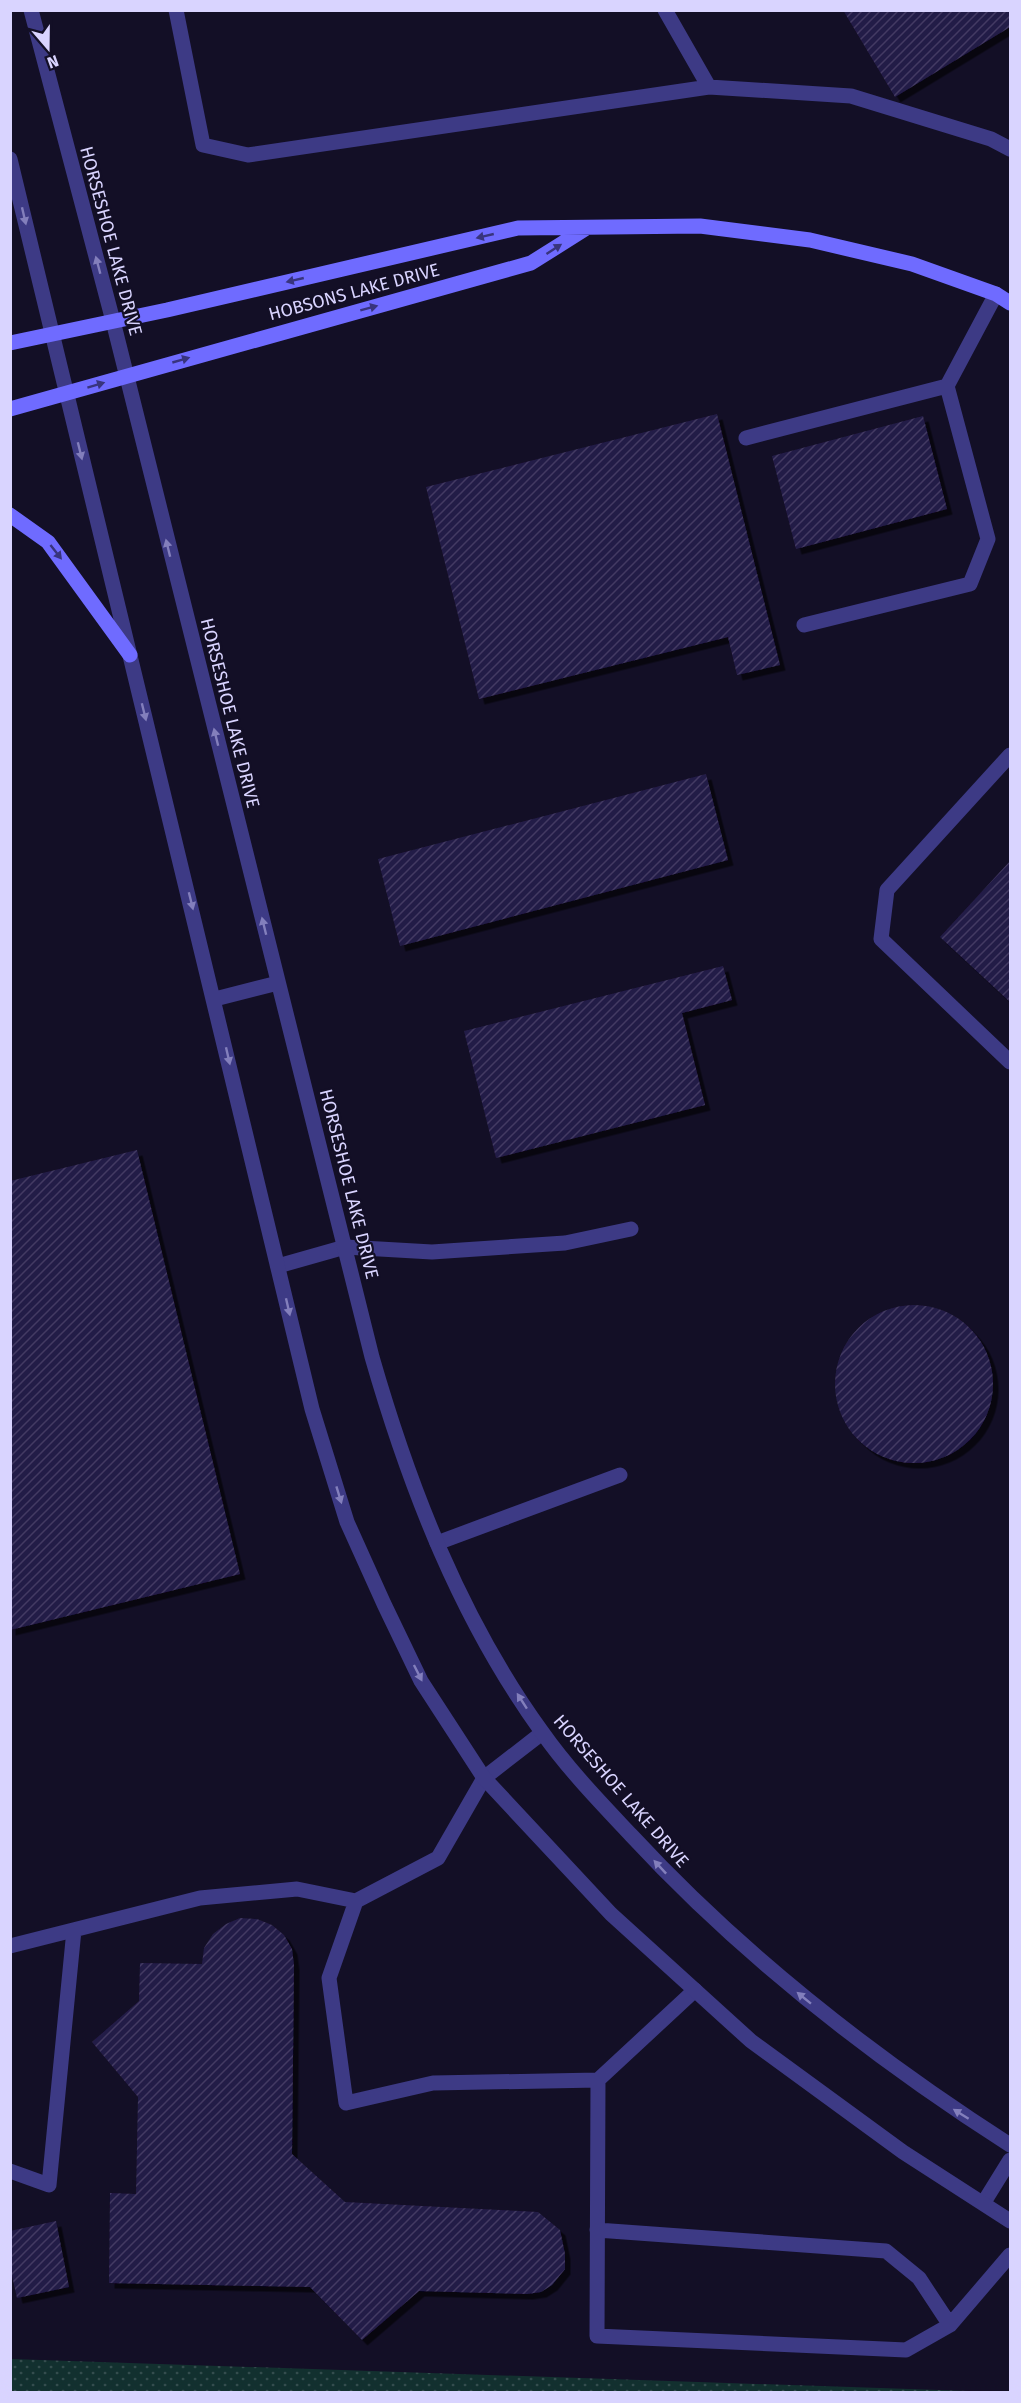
<svg xmlns="http://www.w3.org/2000/svg" width="1021" height="2403" font-family="'Fira Sans',sans-serif">
<style>
.park{fill:url(#park-dots)}
.building{fill:url(#building-hatch);filter:url(#shadow)}
.lines{fill:none;stroke-linecap:round;stroke-linejoin:round}
.lane{stroke:#3d3a85;stroke-width:15}
.street{stroke:#3d3a85;stroke-width:15}
.secondary{stroke:#6f6bff;stroke-width:15}
.oneway{fill:#837fbc}
.oneway2{fill:#38347d}
.labels{text-anchor:middle;stroke-width:4.5;stroke-linejoin:round;paint-order:stroke}
.street-label{font-size:18px;fill:#d9d4ff;stroke:#130f26}
</style>
<defs>
<pattern id="park-dots" width="8" height="8" patternUnits="userSpaceOnUse" patternTransform="scale(1.5)"><rect width="8" height="8" fill="#12302f"/><path d="M2 2h.1M6 6h.1" fill="none" stroke="#344d4e" stroke-width="1.8" stroke-linecap="round"/></pattern>
<pattern id="building-hatch" width="6" height="6" patternUnits="userSpaceOnUse" patternTransform="scale(1.5)"><rect width="6" height="6" fill="#241b47"/><path d="M-1 1l2-2M0 6l6-6M5 7l2-2" fill="none" stroke="#433b63"/></pattern>
<filter id="shadow"><feDropShadow dx="5.5" dy="5.5" stdDeviation="0" flood-color="#0009"/></filter>
</defs>
<rect width="100%" height="100%" fill="#130f26"/>
<path class="park" d="M10,2359H11L998,2392H11Z"/>
<path class="building" d="M843,10H1010V27L895,97Z
M717,414L780,665L737,675L728,637L479,699L426,487Z
M923,416L947,509L796,549L772,456Z
M706,774L728,860L400,946L378,859Z
M1010,861V1002L940,937Z
M723,966L732,1000L682,1013L705,1105L496,1158L464,1031Z
M137,1150L240,1574L10,1630V1181Z
M835 1384a79 79 0 1 1 158 0a79 79 0 1 1-158 0Z
M240,1918L257,1919L272,1925L284,1935L292,1949L294,1965L292,2154L345,2202L538,2212L560,2230L565,2254V2269L552,2285L541,2292L527,2294L419,2291L362,2340L310,2287L109,2283L110,2193L136,2194L138,2097L92,2042L139,2001L140,1963L202,1964L204,1948L213,1934L226,1924Z
M56,2221L69,2287L17,2298L10,2267V2231Z"/>
<g class="lines">
<path class="lane" d="M176,10L203,145L248,155L709,87
M665,10L709,87L851,96L991,139L1010,149
M746,438L947,386
M804,625L970,584L988,539L947,386L996,294
M1010,755L887,890L881,939L1010,1062
M278,1266L345,1247L432,1252L565,1243L631,1229
M437,1543L620,1475
M356,1901L329,1978L346,2103L433,2083L598,2080L695,1990
M10,1946L200,1898L297,1889L356,1901L438,1858L484,1778L542,1733
M598,2080L597,2336L906,2350L950,2325L1010,2255
M10,2171L49,2185L74,1930
M984,2202L1010,2160
M597,2230L886,2251L919,2278L950,2325"/>
<path class="street" d="M31,10L113,321L372,1357C410,1489 461,1620 542,1732C568,1769 600,1802 631,1835C743,1956 871,2056 1010,2145
M10,159L312,1409L347,1522L384,1604L421,1681L484,1778L611,1914L751,2041L903,2152L1010,2221
M215,999L278,983"/>
<path class="secondary" d="M10,343L167,310L518,228L700,226L810,240L912,264L996,294L1010,303
M10,409L531,263L585,229
M10,515L48,542L130,655"/>
</g>
<defs><path id="oneway-solid" d="M-6-.8H1V-3.2L6.5 0L1 3.2V.8H-6Z" transform="scale(1.5)"/></defs>
<g class="oneway">
<use href="#oneway-solid" transform="translate(24 216) rotate(77)"/>
<use href="#oneway-solid" transform="translate(98 265) rotate(-105)"/>
<use href="#oneway-solid" transform="translate(80 451) rotate(76)"/>
<use href="#oneway-solid" transform="translate(168 548) rotate(-104)"/>
<use href="#oneway-solid" transform="translate(144 712) rotate(76)"/>
<use href="#oneway-solid" transform="translate(216 737) rotate(-104)"/>
<use href="#oneway-solid" transform="translate(191 901) rotate(76)"/>
<use href="#oneway-solid" transform="translate(264 926) rotate(-104)"/>
<use href="#oneway-solid" transform="translate(228 1056) rotate(77)"/>
<use href="#oneway-solid" transform="translate(288 1307) rotate(77)"/>
<use href="#oneway-solid" transform="translate(339 1495) rotate(73)"/>
<use href="#oneway-solid" transform="translate(418 1673) rotate(63)"/>
<use href="#oneway-solid" transform="translate(522 1701) rotate(-123)"/>
<use href="#oneway-solid" transform="translate(660 1867) rotate(-133)"/>
<use href="#oneway-solid" transform="translate(804 1998) rotate(-141)"/>
<use href="#oneway-solid" transform="translate(961 2114) rotate(-148)"/>
</g>
<g class="oneway2">
<use href="#oneway-solid" transform="translate(485 236) rotate(167)"/>
<use href="#oneway-solid" transform="translate(554 249) rotate(-33)"/>
<use href="#oneway-solid" transform="translate(295 280) rotate(167)"/>
<use href="#oneway-solid" transform="translate(369 308) rotate(-15)"/>
<use href="#oneway-solid" transform="translate(181 360) rotate(-16)"/>
<use href="#oneway-solid" transform="translate(96 385) rotate(-17)"/>
<use href="#oneway-solid" transform="translate(56 552) rotate(52)"/>
</g>
<g class="labels">
<g class="street-label">
<text transform="translate(111 241) rotate(75)" y="6">HORSESHOE LAKE DRIVE</text>
<text transform="translate(354 292) rotate(-15)" y="6">HOBSONS LAKE DRIVE</text>
<text transform="translate(230 713) rotate(76)" y="6">HORSESHOE LAKE DRIVE</text>
<text transform="translate(349 1184) rotate(76)" y="6">HORSESHOE LAKE DRIVE</text>
<text transform="translate(621 1791) rotate(49)" y="6">HORSESHOE LAKE DRIVE</text>
</g>
</g>
<rect width="1021" height="2403" fill="none" stroke="#d9d4ff" stroke-width="24"/>
<g transform="translate(48 48) rotate(160)" stroke="#130f26" stroke-width="4.5" paint-order="stroke">
<path d="M0-4.5L10 22L0 15L-10 22Z" fill="#d9d4ff"/>
<text y="-9" font-size="16" font-weight="bold" text-anchor="middle" fill="#d9d4ff">N</text>
</g>
</svg>
